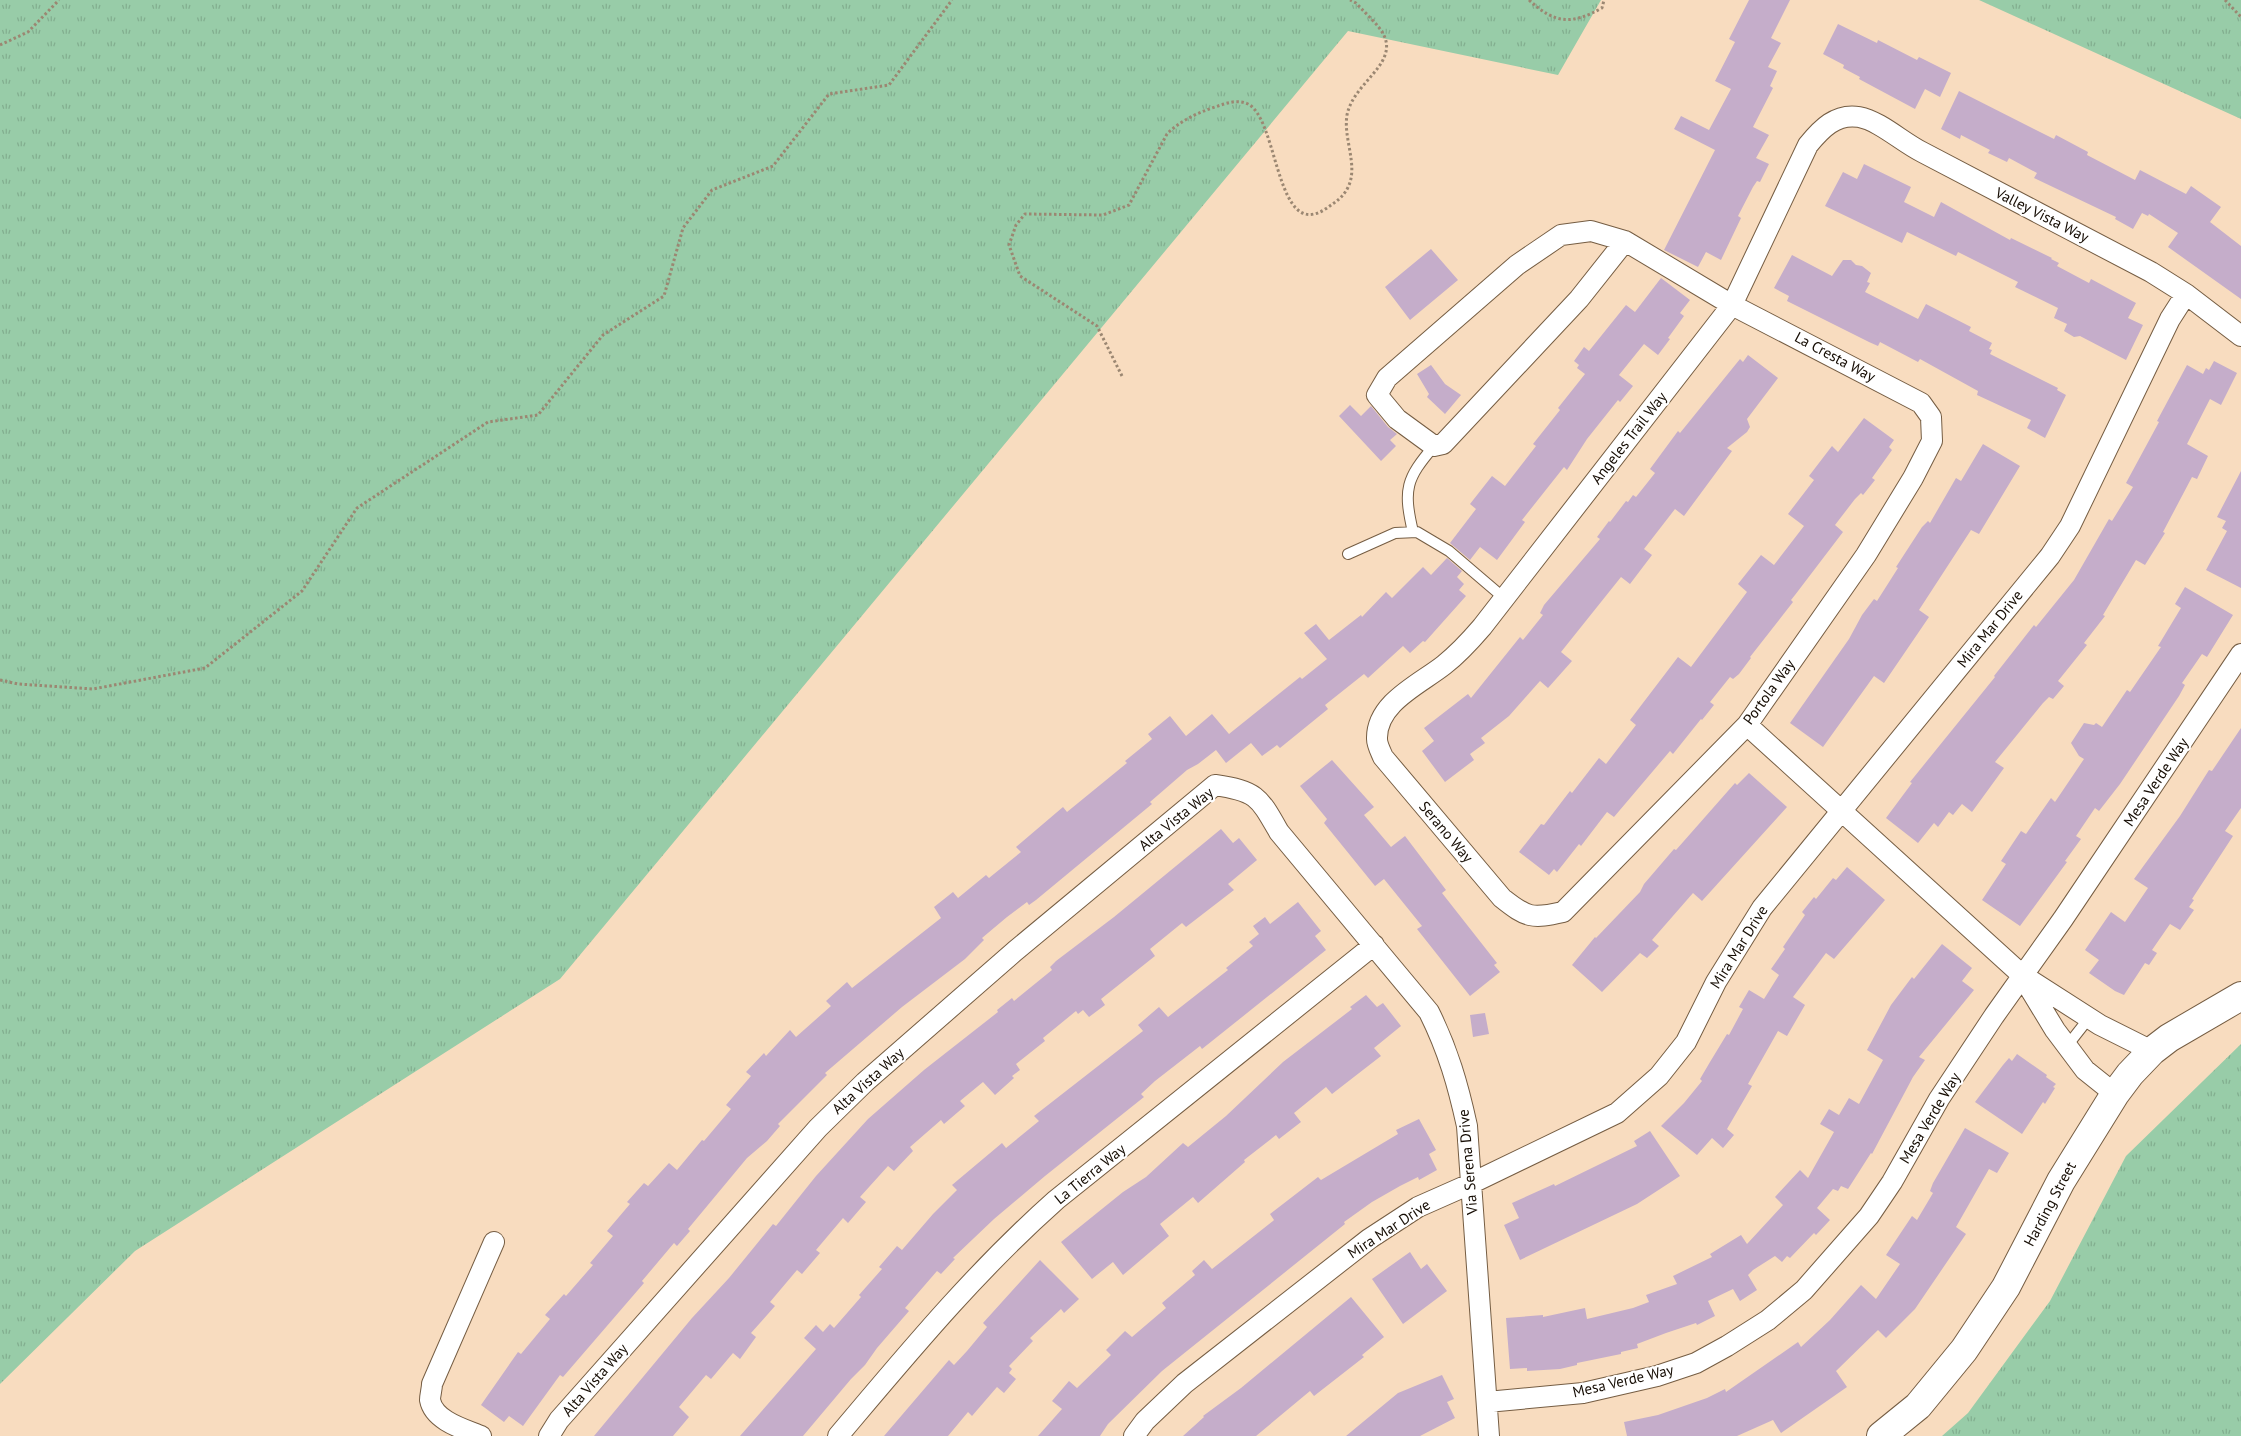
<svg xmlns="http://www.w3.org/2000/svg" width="2241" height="1436" font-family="'PT Sans',sans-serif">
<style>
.grass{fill:url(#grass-tufts)}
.building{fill:#c5adca}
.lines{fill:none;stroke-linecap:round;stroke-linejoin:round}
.lane-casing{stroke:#755d43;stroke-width:12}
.street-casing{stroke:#755d43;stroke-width:22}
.secondary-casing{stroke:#755d43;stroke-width:30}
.path{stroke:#9b8772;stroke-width:3;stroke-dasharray:2.5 2.5;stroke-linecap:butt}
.lane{stroke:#fff;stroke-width:10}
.street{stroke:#fff;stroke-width:20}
.secondary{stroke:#fff;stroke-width:28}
.labels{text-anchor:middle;stroke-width:4.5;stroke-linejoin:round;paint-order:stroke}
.street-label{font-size:15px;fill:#150c03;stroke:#fff}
</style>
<defs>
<pattern id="grass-tufts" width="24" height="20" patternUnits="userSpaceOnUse" patternTransform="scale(1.25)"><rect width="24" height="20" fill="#98cca8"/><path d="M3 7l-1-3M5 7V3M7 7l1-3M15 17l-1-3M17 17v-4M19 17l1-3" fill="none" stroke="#82ae8f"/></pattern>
</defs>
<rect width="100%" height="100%" fill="#f8dcbf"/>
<path class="grass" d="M0,0H1601L1558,75L1348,31L560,979L135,1251L0,1384Z
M1979,0H2241V119Z
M2241,1044V1436H1942L1968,1413L2050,1301L2126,1156Z"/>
<path class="building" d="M1749,0H1790L1771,38L1781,43L1768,67L1777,71L1770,86L1773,88L1753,127L1769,135L1756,158L1769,164L1760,182L1757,181L1753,187L1738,216L1741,218L1721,260L1706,252L1698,267L1664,250L1715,150L1674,129L1681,116L1709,130L1731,89L1715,81L1735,42L1729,39Z
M1838,24L1877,43L1878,40L1917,60L1919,57L1951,73L1940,97L1925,89L1915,109L1859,79L1860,77L1843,68L1844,65L1823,54Z
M1959,91L2054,139L2056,135L2088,152L2087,155L2135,180L2140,170L2186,194L2191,186L2221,207L2210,222L2241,246V299L2168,247L2178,233L2149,214L2148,216L2142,213L2133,229L2115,219L2116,217L2034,178L2037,173L2009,158L2007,162L1988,153L1990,150L1961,135L1960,139L1941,129Z
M1864,164L1911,187L1904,202L1934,217L1941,202L2010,240L2011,238L2052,258L2051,259L2059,263L2057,266L2089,283L2091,279L2136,303L2128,318L2143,325L2126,360L2080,336L2074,337L2064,331L2067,324L2054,318L2058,308L2015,287L2018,282L1958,252L1956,256L1907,232L1902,243L1825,206L1843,172L1857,179Z
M1431,249L1458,280L1410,320L1385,287Z
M1792,255L1832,276L1843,260H1851L1856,265L1862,266L1871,273L1867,282L1870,283L1865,292L1918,319L1926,304L1971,327L1969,331L1992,343L1989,349L1992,350L1990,354L2058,388L2057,390L2066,395L2045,438L2027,428L2031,420L1977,395L1978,391L1920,359L1918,362L1880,342L1878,346L1869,342L1787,301L1789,296L1774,288Z
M1661,278L1690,300L1680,313L1684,316L1668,338L1670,339L1658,355L1644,344L1619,375L1633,386L1620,402L1618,400L1587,439L1567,470L1564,467L1522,520L1525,522L1497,560L1480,547L1470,560L1450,543L1476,509L1470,504L1492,476L1505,486L1536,446L1533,444L1560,410L1558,408L1585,374L1577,368L1579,365L1574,361L1584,347L1589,351L1626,305L1635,312Z
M1748,355L1778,378L1747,419L1750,427L1747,432L1727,448L1732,451L1684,516L1675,509L1644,549L1652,555L1630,584L1621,577L1561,652L1572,661L1548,688L1540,681L1509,716L1481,738L1485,743L1470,754L1474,760L1445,782L1422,751L1434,741L1424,728L1468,694L1471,698L1520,637L1523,640L1543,615L1540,613L1544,605L1600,539L1597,537L1609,521L1610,522L1626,501L1628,502L1633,495L1636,497L1655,473L1650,469L1678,431L1680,433L1740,359L1743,362Z
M2214,361L2237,373L2221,405L2210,399L2187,444L2208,456L2197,479L2192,477L2163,532L2165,533L2145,565L2136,560L2103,615L2105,616L2084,643L2087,645L2058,681L2064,686L2053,699L2049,697L2043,703L1995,762L2004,768L1972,812L1962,804L1953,815L1949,812L1938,827L1934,823L1918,843L1886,818L1912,783L1910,782L1995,677L1994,676L2034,625L2036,627L2074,580L2109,519L2112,521L2133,487L2126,483L2159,422L2157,421L2187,365L2203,374L2206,368L2209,370Z
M1431,365L1445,384L1461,395L1445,414L1427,397L1429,394L1417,374Z
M1350,405L1361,416L1371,406L1388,427L1397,434L1390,440L1396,446L1381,461L1339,416Z
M1864,418L1894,440L1889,447L1892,450L1872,478L1875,480L1863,495L1861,493L1855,499L1835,525L1843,532L1795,595L1791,600L1793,602L1750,657L1751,658L1739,674L1733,679L1730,677L1710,702L1714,705L1702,720L1701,719L1673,754L1670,751L1614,817L1607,812L1581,846L1579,844L1557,872L1554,869L1549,875L1519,852L1541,824L1544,825L1570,791L1572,793L1599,758L1606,764L1636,725L1630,720L1678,657L1691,667L1747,592L1738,584L1761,555L1774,565L1804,526L1788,514L1814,480L1809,476L1832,446L1838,452Z
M1983,444L2020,466L1979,534L1971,530L1919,610L1929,617L1884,683L1874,676L1823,747L1790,723L1849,639L1862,615L1874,599L1877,601L1898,568L1896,567L1922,527L1928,521L1930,523L1956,478L1961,481Z
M2241,471V588L2206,570L2227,531L2222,528L2226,521L2217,517Z
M1447,558L1462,571L1457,577L1464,584L1459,590L1466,596L1425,642L1423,641L1410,653L1403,646L1368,678L1364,674L1325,705L1328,709L1280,748L1277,745L1262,756L1251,743L1226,763L1216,750L1198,764L1187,770L1150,802L1152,804L1036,900L1029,905L1027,902L1007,917L982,938L984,940L965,959L902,1007L825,1073L827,1075L778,1124L780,1126L767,1141L747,1158L688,1229L690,1231L677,1246L674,1243L642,1281L644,1283L563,1377L560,1375L523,1426L509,1416L504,1422L481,1405L518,1352L521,1354L550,1319L545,1315L564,1294L566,1296L593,1265L590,1263L613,1236L607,1231L630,1204L627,1202L644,1183L648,1186L669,1163L677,1170L702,1140L704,1141L731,1109L726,1105L751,1076L746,1072L764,1053L766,1056L790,1030L796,1037L831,1006L826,1001L847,982L852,988L941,918L934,907L953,892L958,898L986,875L989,878L1021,852L1016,847L1063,807L1067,812L1127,763L1125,761L1152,739L1148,734L1170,716L1186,736L1212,714L1229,734L1300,677L1302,679L1327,659L1304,633L1316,624L1329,640L1361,615L1362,617L1386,592L1392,598L1423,567L1431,575Z
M2185,587L2233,615L2207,657L2202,654L2182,683L2185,685L2179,696L2120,784L2099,811L2095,808L2076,836L2081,839L2065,861L2067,862L2020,926L1982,900L2006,864L2001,861L2021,831L2026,834L2051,798L2055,802L2084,759L2079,756L2071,743L2084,723L2094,725L2096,723L2102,727L2127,690L2130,692L2161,647L2158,646L2181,608L2175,604Z
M2241,728V808L2225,831L2233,836L2192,899L2194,900L2189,907L2194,910L2180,930L2170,924L2152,950L2157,953L2149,965L2145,963L2124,995L2115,991L2089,973L2099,960L2085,950L2111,912L2125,922L2148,888L2134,879L2180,816L2209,770L2212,771Z
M1332,760L1374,807L1364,815L1391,847L1405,836L1446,890L1442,893L1497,963L1494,965L1500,972L1470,996L1417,929L1422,926L1384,879L1375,886L1324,823L1327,819L1300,786Z
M1749,773L1787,807L1702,901L1693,893L1652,940L1659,946L1647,958L1640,953L1602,992L1572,965L1595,937L1596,938L1640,892L1644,884L1674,849L1676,850L1735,783L1737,785Z
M1221,829L1233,843L1239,838L1257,860L1228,884L1234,890L1186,927L1182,923L1150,949L1155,956L1101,999L1105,1005L1089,1017L1083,1010L1078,1014L1076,1011L1043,1038L1045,1041L1016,1064L1020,1070L1012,1076L1014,1078L995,1095L983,1082L960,1101L965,1106L944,1124L941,1120L910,1147L913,1151L894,1171L888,1166L860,1197L866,1202L848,1223L843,1218L816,1250L820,1253L802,1274L797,1270L770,1302L775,1306L751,1333L756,1337L740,1359L733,1353L711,1379L706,1375L679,1407L689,1417L673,1436H594L692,1318L729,1278L773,1224L776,1226L816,1176L868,1119L924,1070L998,1012L997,1010L1012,998L1014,1001L1052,970L1050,967L1056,961L1114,917Z
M1847,867L1885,900L1834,959L1826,953L1793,997L1805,1005L1787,1036L1778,1031L1748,1084L1752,1086L1727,1129L1734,1135L1723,1148L1712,1138L1697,1155L1661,1126L1684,1103L1702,1081L1700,1079L1710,1062L1727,1034L1729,1035L1743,1009L1739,1007L1749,990L1764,999L1779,975L1771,969L1785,949L1783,947L1805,915L1802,912L1814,897L1816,899L1833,878L1836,880Z
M1298,902L1321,931L1315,936L1326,950L1202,1049L1200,1046L1155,1081L1141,1094L1144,1097L1045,1176L994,1219L953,1258L955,1259L941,1274L937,1271L905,1308L909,1311L877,1348L865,1365L851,1379L803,1436H740L816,1349L804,1338L816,1325L823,1332L830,1324L834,1328L861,1297L859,1295L882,1269L879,1267L897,1246L902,1250L933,1214L957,1190L952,1185L1002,1143L1006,1148L1039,1121L1034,1116L1143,1031L1138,1025L1159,1007L1168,1017L1228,970L1226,968L1253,946L1249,942L1259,934L1253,926L1265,917L1270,924Z
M1942,944L1972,968L1962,981L1974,990L1919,1057L1925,1060L1913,1077L1872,1154L1871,1153L1848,1189L1841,1186L1838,1191L1833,1189L1817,1208L1830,1220L1816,1235L1814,1233L1790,1258L1787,1256L1782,1262L1775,1256L1753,1270L1748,1275L1757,1290L1740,1301L1733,1289L1708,1301L1715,1316L1697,1325L1696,1323L1666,1333L1637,1344L1638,1348L1621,1352V1354L1577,1363V1365L1560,1369L1527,1371V1368L1510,1369L1506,1318L1543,1315V1317L1585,1308L1587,1319L1633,1308L1649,1302L1646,1295L1677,1284L1673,1276L1712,1257L1710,1254L1741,1235L1747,1244L1783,1205L1775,1197L1800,1170L1808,1178L1834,1132L1820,1124L1829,1109L1839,1115L1849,1098L1859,1104L1883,1060L1867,1050L1891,1005L1912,977L1914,979Z
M1366,995L1377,1007L1383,1003L1401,1026L1374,1048L1381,1056L1332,1094L1326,1087L1294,1113L1301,1122L1279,1139L1276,1135L1244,1160L1245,1162L1198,1203L1193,1197L1160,1224L1169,1236L1123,1275L1113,1262L1092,1279L1061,1242L1123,1192L1146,1177L1183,1143L1188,1147L1226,1116L1283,1062L1352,1009L1350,1007Z
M1485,1013L1489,1034L1473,1037L1470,1015Z
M2017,1054L2047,1075L2046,1077L2056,1084L2053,1087L2055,1088L2045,1104L2043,1102L2022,1134L1975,1102L2003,1065L2009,1058L2012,1061Z
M1419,1119L1436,1150L1429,1154L1437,1170L1419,1180L1418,1177L1400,1186L1372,1202L1344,1222L1345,1224L1162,1371L1108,1424L1100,1436H1038L1062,1409L1052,1401L1069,1381L1077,1388L1111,1355L1106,1350L1125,1331L1132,1337L1166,1308L1162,1303L1195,1275L1192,1271L1204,1260L1212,1269L1273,1221L1274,1220L1270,1214L1318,1177L1321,1180L1398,1134L1396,1130Z
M1965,1128L2009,1153L1997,1173L1989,1169L1956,1227L1966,1234L1915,1309L1886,1338L1878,1330L1836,1371L1847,1387L1781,1433L1773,1420L1737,1436H1627L1624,1422L1658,1415L1707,1398L1725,1389L1726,1392L1798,1342L1801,1347L1830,1320L1861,1285L1876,1299L1900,1264L1886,1255L1912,1216L1917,1220L1933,1193L1930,1191L1933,1183Z
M1650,1131L1680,1176L1637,1204L1520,1260L1504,1225L1519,1218L1512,1203L1554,1184L1555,1186L1637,1146L1634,1141Z
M1410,1252L1421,1269L1427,1264L1447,1291L1403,1324L1372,1279Z
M1040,1260L1079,1299L1064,1313L1061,1309L1030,1338L1033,1341L1009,1366L1012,1369L1009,1373L1016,1379L1004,1393L997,1387L972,1416L968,1412L948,1436H884L949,1360L954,1365L967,1351L987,1327L983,1323Z
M1351,1297L1384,1337L1362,1355L1364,1357L1314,1396L1310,1391L1256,1436H1183L1204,1417L1203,1416L1241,1388Z
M1442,1375L1454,1399L1447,1402L1455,1418L1420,1436H1346L1398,1393Z"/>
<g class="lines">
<g class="lane-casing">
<path id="lane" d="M1413,532C1403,489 1406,479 1434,446
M1348,554L1395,533L1417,532L1449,551L1504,598
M2067,1046L2089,1018"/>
</g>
<g class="street-casing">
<path id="street" d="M1625,241L1579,299L1443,444L1434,446L1397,419L1377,395L1387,378L1517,265L1561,235L1591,231L1625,241L1732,305L1921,403L1931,417L1932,441L1913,478L1866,555L1747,725L1563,912C1532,919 1527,918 1502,898L1383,757C1381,752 1377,745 1377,739C1376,703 1420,684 1444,665C1458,654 1470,641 1482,627L1732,305L1808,145C1821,129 1836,113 1859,117C1880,121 1902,142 1922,152C1998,192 2075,232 2151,272L2186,294L2241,336
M1747,725L2022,975L2100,1025L2152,1051
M2024,979L2055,1030L2085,1070L2115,1094
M1487,1402L1583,1393L1657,1376L1696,1363L1727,1346L1768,1320L1804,1290L1869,1216L1892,1182L1939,1099L1994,1016L2063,919L2241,654
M481,1436C464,1429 434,1421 430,1400C430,1395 432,1389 432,1384L494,1242
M549,1436L559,1420L818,1128L865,1082L1015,951L1215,785C1257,791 1259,797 1279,832L1429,1012C1448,1050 1458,1085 1467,1126L1489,1436
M838,1436C909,1352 974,1273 1056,1200L1374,945
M1134,1436L1145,1421L1185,1383L1369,1239L1418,1207L1470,1184L1617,1113L1659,1076L1686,1042L1716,982L1762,908L2050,556L2070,526L2170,319L2186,294"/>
</g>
<g class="secondary-casing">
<path id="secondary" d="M1881,1436L1918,1406L1964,1350L2006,1287L2061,1181L2115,1094L2130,1074L2152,1051L2169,1038L2241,996"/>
</g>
<path class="path" d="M1529,0C1555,24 1571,25 1602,8L1604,0
M2225,0L2241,17
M0,45L28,32L59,0
M1122,376L1097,326L1020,276L1009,245L1016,225L1025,214L1103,215L1129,205L1167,134C1180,121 1197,113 1215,107C1227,103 1237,99 1248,104C1276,118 1276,223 1314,214C1321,213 1328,207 1334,203C1368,179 1342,145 1347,115C1350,99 1363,86 1373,74C1402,41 1379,28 1356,3L1350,0
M0,680L18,684L93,689L205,668L302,591L357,508L488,422L538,415L603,335L664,296L683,228L712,190L773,166L829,94L889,85L952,0"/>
<use href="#lane" class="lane"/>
<use href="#street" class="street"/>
<use href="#secondary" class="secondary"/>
</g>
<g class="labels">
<g class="street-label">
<text transform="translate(2042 215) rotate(27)" y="5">Valley Vista Way</text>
<text transform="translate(1835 357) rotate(28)" y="5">La Cresta Way</text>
<text transform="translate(1629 438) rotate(-52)" y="5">Angeles Trail Way</text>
<text transform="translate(1990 629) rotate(-51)" y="5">Mira Mar Drive</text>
<text transform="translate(1769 692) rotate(-54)" y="5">Portola Way</text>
<text transform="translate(2156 782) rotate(-56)" y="5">Mesa Verde Way</text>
<text transform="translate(1176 819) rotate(-39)" y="5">Alta Vista Way</text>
<text transform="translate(1446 832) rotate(50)" y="5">Serano Way</text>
<text transform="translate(1739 947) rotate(-58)" y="5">Mira Mar Drive</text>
<text transform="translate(868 1081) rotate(-42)" y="5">Alta Vista Way</text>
<text transform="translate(1930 1118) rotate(-59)" y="5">Mesa Verde Way</text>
<text transform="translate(1468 1162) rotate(-95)" y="5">Via Serena Drive</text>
<text transform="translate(1090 1174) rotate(-39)" y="5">La Tierra Way</text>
<text transform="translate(2050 1204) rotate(-62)" y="5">Harding Street</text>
<text transform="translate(1389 1229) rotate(-33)" y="5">Mira Mar Drive</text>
<text transform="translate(595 1380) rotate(-49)" y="5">Alta Vista Way</text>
<text transform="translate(1623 1381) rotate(-13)" y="5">Mesa Verde Way</text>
</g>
</g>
</svg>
